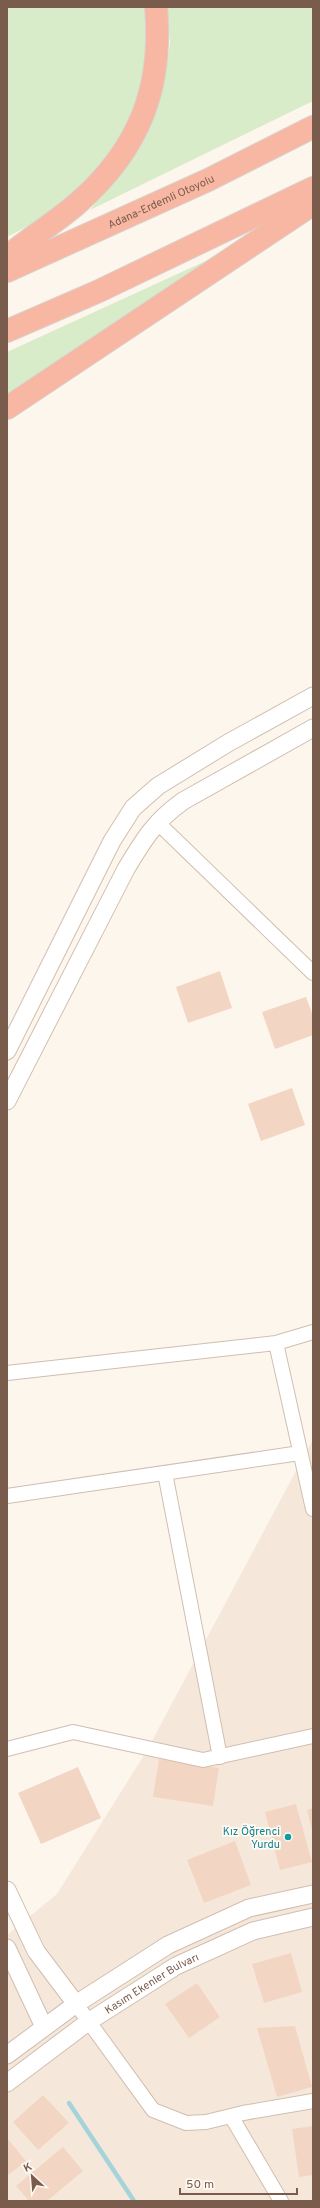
<svg xmlns="http://www.w3.org/2000/svg" width="320" height="2208" font-family="Overpass,sans-serif">
<style>
.residential{fill:#f5e8da}
.green{fill:#d8ecc9}
.lines{fill:none;stroke-linecap:round;stroke-linejoin:round}
.stream{stroke:#a5d3da;stroke-width:4.5}
.building{fill:#f3d5c3}
.minor-casing{stroke:#d1beb0;stroke-width:16}
.tertiary-casing{stroke:#d1beb0;stroke-width:19}
.motorway-casing{stroke:#dad1cd;stroke-width:24}
.minor{stroke:#fff;stroke-width:14}
.tertiary{stroke:#fff;stroke-width:17}
.motorway{stroke:#f7b7a3;stroke-width:22}
.culture-dot{fill:#0f9aa8;stroke:#fffaf3;stroke-width:1.5}
.labels{text-anchor:middle;stroke-width:3.5;stroke-linejoin:round;paint-order:stroke}
.street-label{font-size:11px;fill:#7a5c4d;stroke:#fffaf3}
.culture-label{font-size:11px;fill:#0d838f;stroke:#fffaf3;text-anchor:end}
</style>
<rect width="100%" height="100%" fill="#fdf6ec"/>
<path class="residential" d="M313,1439V2201H7V1935L57,1894L146,1752Z"/>
<path class="green" d="M7,7H145L149,23L144,71L130,124L94,177L51,214L7,237Z
M167,7H313V101L90,210L127,164L147,129L165,76L170,43Z
M232,249L7,398V352Z"/>
<g class="lines">
<path class="stream" d="M69,2103L134,2201"/>
</g>
<path class="building" d="M220,971L232,1008L188,1023L176,987Z
M306,997L313,1016V1035L275,1049L262,1012Z
M292,1088L305,1125L261,1141L248,1104Z
M159,1759L219,1768L213,1806L153,1797Z
M78,1767L101,1818L41,1844L18,1793Z
M296,1804L312,1862L280,1870L265,1812Z
M313,1808V1830H312L307,1810Z
M235,1841L251,1885L204,1903L187,1860Z
M291,1953L302,1992L264,2003L252,1964Z
M197,1983L220,2017L189,2038L165,2004Z
M295,2026L312,2087L277,2097L257,2028Z
M43,2095L69,2123L38,2150L13,2122Z
M313,2126V2175L299,2177L292,2129Z
M7,2138L26,2161L7,2176Z
M63,2147L83,2171L47,2201H29L16,2186Z"/>
<g class="lines">
<g class="minor-casing">
<path id="minor" d="M157,822L313,973
M276,1343L313,1509
M7,1373L276,1343L313,1332
M165,1473L220,1757
M7,1496L300,1453
M7,1749L73,1732L203,1760L313,1736
M76,2004L153,2110L186,2123L206,2122L243,2113L313,2101
M231,2116L281,2201"/>
</g>
<g class="tertiary-casing">
<g id="tertiary">
<path d="M7,1051L112,841L133,808L158,786L228,743L313,696"/>
<path d="M7,1101L126,869C144,839 154,822 183,801L313,728"/>
<path d="M7,1890L36,1951L76,2004"/>
<path d="M7,1948L44,2027"/>
<path d="M7,2055L76,2004L168,1945L249,1908L313,1894"/>
<path id="s1" d="M7,2083L88,2022L176,1966L253,1931L313,1917"/>
</g>
</g>
<g class="motorway-casing">
<g id="motorway">
<path d="M7,257C30,237 57,222 79,202C140,148 163,87 156,7"/>
<path id="s2" d="M7,271L208,180L313,127"/>
<path d="M7,331L99,291L313,188"/>
<path d="M7,408L313,204"/>
</g>
</g>
<use href="#minor" class="minor"/>
<use href="#tertiary" class="tertiary"/>
<use href="#motorway" class="motorway"/>
</g>
<circle class="culture-dot" cx="288" cy="1837" r="4"/>
<g class="labels">
<g class="street-label">
<text dy="4" stroke="none"><textPath href="#s2" startOffset="169">Adana-Erdemli Otoyolu</textPath></text>
<text dy="4" stroke="none"><textPath href="#s1" startOffset="176">Kasım Ekenler Bulvarı</textPath></text>
</g>
<g class="culture-label">
<text x="280" y="1835">Kız Öğrenci<tspan x="280" dy="13">Yurdu</tspan></text>
</g>
</g>
<rect width="320" height="2208" fill="none" stroke="#7a5c4d" stroke-width="16"/>
<g transform="translate(32 2176) rotate(334)" stroke="#fffaf3" stroke-width="3" paint-order="stroke">
<path d="M0-3L7 15L0 10L-7 15Z" fill="#7a5c4d"/>
<text y="-6" font-size="11" font-weight="bold" text-anchor="middle" fill="#7a5c4d">K</text>
</g>
<path d="M180 2188v6h117v-6" fill="none" stroke="#7a5c4d" stroke-width="2"/>
<text x="186" y="2188" font-size="12" fill="#7a5c4d" stroke="#fffaf3" stroke-width="3" paint-order="stroke">50 m</text>
</svg>
